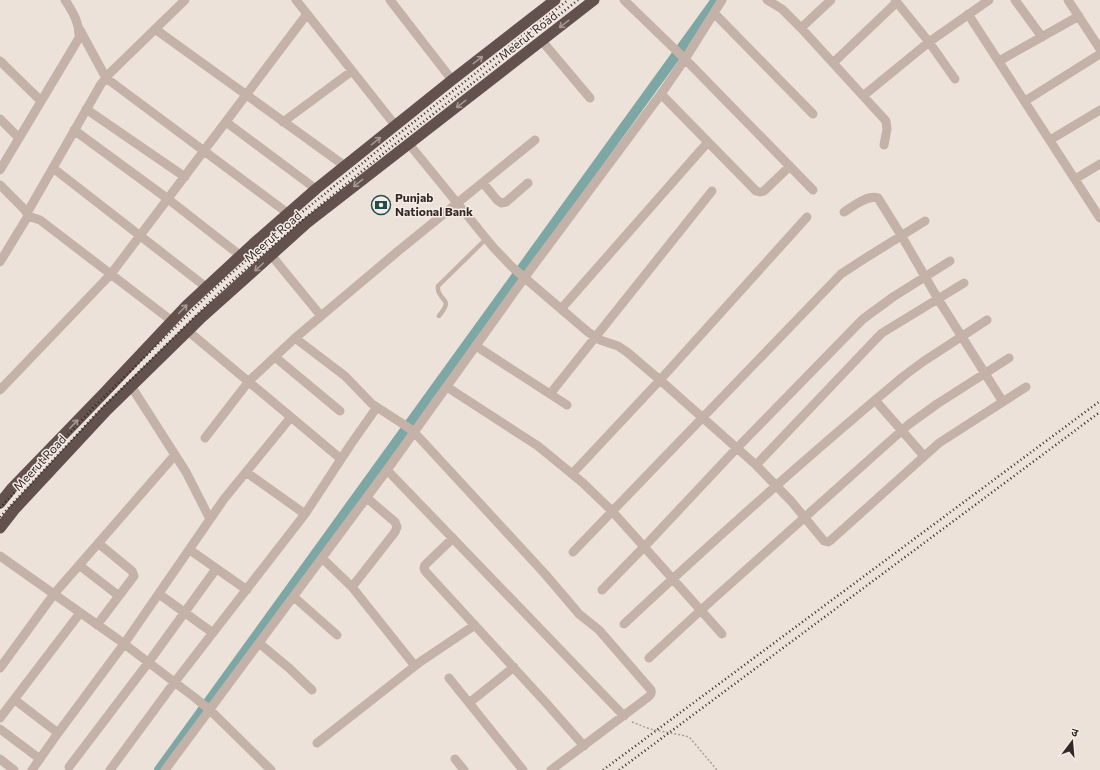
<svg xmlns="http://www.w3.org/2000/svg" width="1100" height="770" font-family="Commissioner,'Noto Sans Devanagari',sans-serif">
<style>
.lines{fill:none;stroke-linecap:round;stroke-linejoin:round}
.canal{stroke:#7ca7a4;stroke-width:10}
.path{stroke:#af9b92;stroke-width:1.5;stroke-dasharray:2 2;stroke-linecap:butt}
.service{stroke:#c4b1a7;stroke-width:4.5}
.minor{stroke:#c4b1a7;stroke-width:9}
.trunk{stroke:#62514c;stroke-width:11}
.rail{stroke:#312927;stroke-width:2.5;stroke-dasharray:1 3;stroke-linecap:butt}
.oneway{stroke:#a59791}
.labels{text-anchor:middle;stroke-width:3;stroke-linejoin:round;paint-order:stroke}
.street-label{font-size:12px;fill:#312927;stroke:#f6ece5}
.poi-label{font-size:12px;font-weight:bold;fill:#312927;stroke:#f6ece5;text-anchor:start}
</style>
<rect width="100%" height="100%" fill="#ede2da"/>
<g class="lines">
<path class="canal" d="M159,770L716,0"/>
<path class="path" d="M632,722L650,729L686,736L690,738L717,770"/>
<path class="service" d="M439,316C441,313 444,310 445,307C449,299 436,297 438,286L486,239"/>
<path class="minor" d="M296,0L395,125
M390,0L452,80
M624,0L685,59L813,190
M767,0L782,9L801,28L886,121L887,129L884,145
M895,0L929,42L955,79
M1015,0L1042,37
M1068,0L1100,49
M714,13L813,114
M968,14L1100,218
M801,28L831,0
M155,29L345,166
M80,30L106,78L305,226
M542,41L590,98
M0,61L41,101
M999,61L1079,16
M833,63L897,2
M661,94L756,191L760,192L764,191L790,166
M863,96L929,42L989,0
M1025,101L1100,54
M86,109L185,177
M0,119L19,138
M226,122L316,189
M283,122L352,71
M74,130L168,199L241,256
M1050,140L1100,110
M409,144L493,247L512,267L588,332L600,340L618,346L627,352L660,380L756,465L791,501L824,541L828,542L831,540L939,443L1026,387
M53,168L206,287
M0,170L79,38C80,24 73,12 65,0
M1075,179L1100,164
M483,183L497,200L501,203L506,202L528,183
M0,185L24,209L27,213L28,216L0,262
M844,212C852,207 868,194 878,198L901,235L938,299L1003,402
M27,213L101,84L110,73L185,0
M28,216L40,220L44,223L172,321
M271,255L321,316
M561,309L708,142
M188,331L341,459
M295,338L345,376L372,404L403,424L414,432L545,574L574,608L579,614L599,630L651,690C652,694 650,696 647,698L551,770
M476,346L567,405
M275,357L340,411
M131,386L186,472L210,519
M447,387L538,446L583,483L612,511L722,634
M0,390L111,274L307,14
M550,394L712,191
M875,400L924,456
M205,438L249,381L295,338L397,252L535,140
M756,465L876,339L882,333L964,283
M387,470L624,716
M246,472L305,514
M572,474L660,380L807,217
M453,538L425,565L424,568L425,571L547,704L584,746
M190,550L247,590
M573,552L841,274L864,259L925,221
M0,556L119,640L194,697L210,710L271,770
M322,558L352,587L415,666
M79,565L119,596
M352,587L395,532L397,527L395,522L367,498
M602,590L644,547L736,449L863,319L893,297L950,261
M159,594L213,633
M294,597L337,635
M624,624C715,539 809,455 905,375L924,361L987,320
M97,625L134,576L132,571L98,543
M259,643L289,668L312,690
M649,658L701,610L908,425L937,404L1009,358
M0,668L54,594L175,455
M449,678L523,770
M15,700L58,733
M469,703L514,667
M0,718L80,613
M0,729L40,759
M317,743L420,662L475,625
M0,759L14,770
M455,759L464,770
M69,767L148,663L216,569
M32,770L58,733L124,644L224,499L291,417
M110,770L174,683L305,514L351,444L377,407
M165,770L387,470L525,277L661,94L685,59L722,0"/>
<path class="trunk" d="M0,503L12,488L103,394L187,305L253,244L316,189L452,80L555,0
M0,528L14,510L107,410L200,319L307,223L594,0"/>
<path class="rail" d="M0,508L94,407L218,285L290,222L386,144L568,0
M0,517L99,411L223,289L294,227L389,149L578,0
M603,770L1100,401
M619,770L1100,412"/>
</g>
<defs><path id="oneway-shaft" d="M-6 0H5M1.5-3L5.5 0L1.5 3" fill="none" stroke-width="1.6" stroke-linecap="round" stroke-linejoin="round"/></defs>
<g class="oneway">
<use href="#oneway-shaft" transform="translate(564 24) rotate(142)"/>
<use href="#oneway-shaft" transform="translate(478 60) rotate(-38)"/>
<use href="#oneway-shaft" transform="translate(461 104) rotate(142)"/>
<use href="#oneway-shaft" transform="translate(376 141) rotate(-39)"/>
<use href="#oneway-shaft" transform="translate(358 183) rotate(142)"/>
<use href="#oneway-shaft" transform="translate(259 267) rotate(138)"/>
<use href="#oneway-shaft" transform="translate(183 309) rotate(-46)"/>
<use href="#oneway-shaft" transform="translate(74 424) rotate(-46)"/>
</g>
<defs>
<g id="bank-ring" transform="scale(1)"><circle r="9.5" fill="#f6ece5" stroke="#224d4c" stroke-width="1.5"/><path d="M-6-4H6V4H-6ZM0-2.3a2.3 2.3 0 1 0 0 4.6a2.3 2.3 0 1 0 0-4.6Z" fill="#224d4c"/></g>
</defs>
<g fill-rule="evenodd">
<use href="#bank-ring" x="381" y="205"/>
</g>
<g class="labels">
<g class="street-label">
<text transform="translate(528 36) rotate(-38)" y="4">Meerut Road</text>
<text transform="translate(273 237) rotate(-41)" y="4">Meerut Road</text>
<text transform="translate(40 463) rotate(-47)" y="4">Meerut Road</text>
</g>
<g class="poi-label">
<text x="395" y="202">Punjab<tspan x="395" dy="14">National Bank</tspan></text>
</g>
</g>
<g transform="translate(1072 742) rotate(16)" stroke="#f6ece5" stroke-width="3" paint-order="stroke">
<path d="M0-3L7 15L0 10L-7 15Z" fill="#312927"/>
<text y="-6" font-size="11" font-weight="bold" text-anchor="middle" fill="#312927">उ</text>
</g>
</svg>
